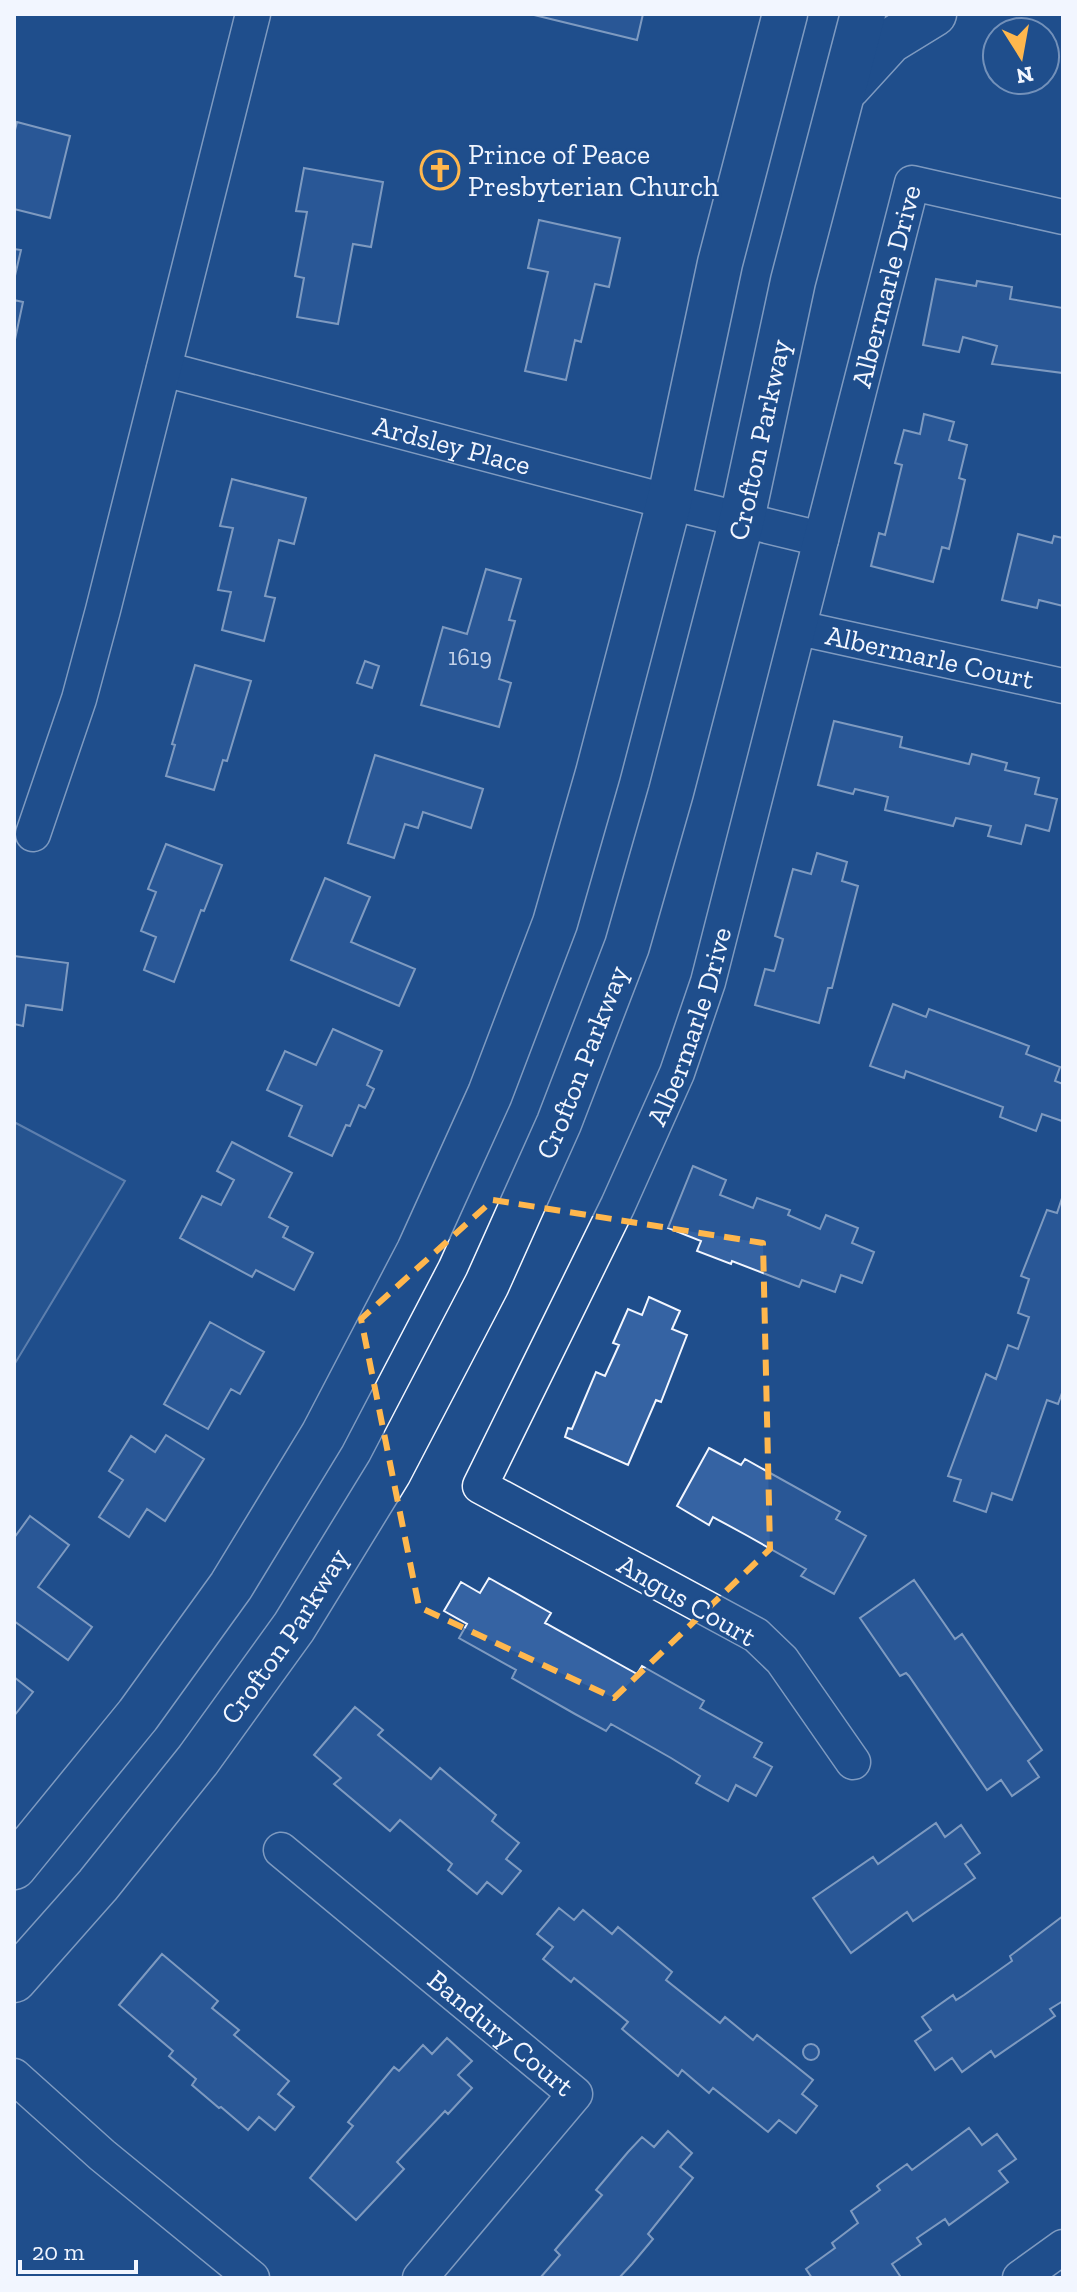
<svg xmlns="http://www.w3.org/2000/svg" width="1077" height="2292" font-family="'Zilla Slab',serif">
<style>
.built{fill:#305b95;stroke:#a8bbd7;stroke-width:2}
.building{fill:#3563a3;stroke:#f2f6ff;stroke-width:2}
.lines{fill:none;stroke-linecap:round;stroke-linejoin:round}
.street-casing{stroke:#f2f6ff;stroke-width:37}
.secondary-casing{stroke:#f2f6ff;stroke-width:47}
.street{stroke:#1f4e8c;stroke-width:34}
.secondary{stroke:#1f4e8c;stroke-width:44}
.marked{fill:none;stroke:#ffb74d;stroke-width:6;stroke-dasharray:16 10;stroke-linejoin:round}
.labels{text-anchor:middle;stroke-width:6;stroke-linejoin:round;paint-order:stroke}
.number-label{font-size:24px;fill:#c3d1e8}
.poi-label{font-size:28px;fill:#f2f6ff;stroke:#1f4e8c;text-anchor:start}
.street-label{font-size:28px;fill:#f2f6ff;stroke:#1f4e8c}
</style>
<rect width="100%" height="100%" fill="#1f4e8c"/>
<path class="built" d="M14,1122L125,1181L14,1365Z"/>
<path class="building" d="M530,14H643L637,40Z
M17,122L70,136L50,218L14,209V134Z
M304,168L383,182L371,247L353,244L338,324L297,317L304,278L295,276L307,212L296,211Z
M539,220L620,238L609,287L595,284L581,342L575,340L566,380L525,371L548,272L528,268Z
M14,249L21,250L14,280Z
M936,279L976,286L977,281L1012,287L1010,299L1063,308V373L992,364L997,346L963,337L959,352L923,345Z
M14,300L23,302L14,344Z
M924,414L954,422L949,440L967,445L959,478L965,480L958,511L949,549L942,547L933,582L871,566L879,533L885,535L902,465L895,463L904,430L920,434Z
M232,479L306,498L294,544L279,540L265,596L275,598L264,641L222,630L231,592L218,590L233,528L220,526Z
M1018,534L1052,543L1054,536L1063,538V606L1039,600L1037,608L1002,600Z
M486,569L521,579L509,620L515,621L499,679L511,683L499,727L421,705L443,627L467,634Z
M365,661L379,666L372,688L357,683Z
M195,665L251,681L227,761L223,760L214,790L166,776L175,745L172,744Z
M834,721L902,737L900,747L969,764L972,754L1007,763L1005,770L1039,778L1035,794L1057,799L1049,831L1026,825L1021,844L988,836L991,826L956,818L953,826L885,810L888,797L855,789L853,794L818,785Z
M375,755L483,789L471,828L423,812L418,828L405,824L394,858L348,843Z
M166,844L222,865L204,911L201,910L174,982L144,970L156,937L141,931L156,892L148,889Z
M817,853L847,862L842,881L858,886L832,988H828L819,1023L755,1005L765,969L774,971L775,969L783,939L775,936L793,869L811,874Z
M325,878L370,897L351,942L415,969L399,1006L291,960Z
M14,956L68,963L62,1010L26,1005L23,1026L14,1024Z
M893,1004L926,1017L929,1009L1029,1046L1026,1054L1060,1067L1055,1081L1063,1084L1062,1121L1042,1114L1036,1131L1000,1117L1003,1107L906,1071L904,1078L870,1066Z
M333,1029L382,1051L367,1085L374,1089L369,1100L365,1108L359,1105L350,1126L346,1125L332,1156L289,1136L302,1106L267,1090L285,1051L316,1065Z
M232,1142L292,1173L269,1217L288,1227L283,1237L313,1253L294,1290L256,1270L252,1277L180,1238L202,1196L221,1205L234,1180L217,1171Z
M693,1166L726,1180L720,1195L753,1208L757,1198L790,1210L788,1215L820,1229L826,1215L858,1228L852,1243L874,1252L862,1283L841,1275L835,1292L802,1280L799,1287L732,1261L731,1264L697,1251L701,1241L668,1228Z
M1063,1195V1390L1058,1404L1047,1400L1012,1500L992,1493L986,1512L954,1501L961,1480L948,1476L986,1374L996,1379L1008,1345L1018,1349L1029,1317L1018,1313L1029,1279L1021,1276L1047,1210L1057,1213Z
M649,1297L680,1311L672,1329L687,1335L661,1402L656,1400L628,1465L565,1437L568,1428L572,1429L596,1372L605,1376L619,1345L613,1343L628,1309L642,1315Z
M210,1322L264,1352L240,1394L231,1389L208,1429L164,1404Z
M166,1435L204,1459L165,1521L147,1509L129,1537L99,1517L123,1480L109,1471L131,1436L155,1452Z
M709,1448L741,1465L745,1459L840,1512L836,1519L866,1536L834,1594L801,1576L806,1569L746,1535L713,1517L709,1525L677,1506Z
M30,1516L69,1545L38,1587L92,1627L68,1660L14,1621V1538Z
M489,1578L551,1613L545,1623L547,1624L637,1674L642,1666L704,1701L700,1708L762,1743L754,1757L772,1767L756,1796L736,1785L728,1801L696,1783L700,1776L671,1758L611,1724L606,1731L575,1714L512,1678L516,1670L459,1638L467,1624L444,1611L461,1582L480,1593Z
M914,1580L955,1639L962,1634L1042,1750L1028,1761L1039,1777L1012,1796L1001,1780L987,1790L909,1676L906,1673L900,1676L860,1618Z
M14,1677L33,1692L14,1716Z
M355,1707L383,1730L378,1735L431,1779L440,1768L496,1815L492,1821L519,1843L506,1859L521,1871L502,1894L487,1882L477,1894L448,1870L452,1864L400,1820L390,1831L334,1784L341,1778L314,1755Z
M936,1823L945,1837L961,1825L980,1853L965,1864L975,1878L913,1921L907,1912L851,1953L813,1898L873,1857L878,1864Z
M559,1908L574,1920L583,1910L612,1934L618,1927L672,1972L666,1980L720,2023L725,2017L753,2040L757,2035L813,2080L802,2094L817,2106L796,2133L779,2120L768,2132L713,2088L709,2093L682,2070L678,2076L622,2029L628,2022L574,1978L571,1982L543,1959L553,1947L537,1934Z
M1063,1916V2001L1050,2009L1055,2016L995,2057L991,2051L962,2072L952,2058L935,2070L915,2041L931,2030L922,2017L953,1995L956,2000L964,1995L1012,1961L1010,1956Z
M162,1954L218,2001L212,2008L239,2030L234,2035L289,2081L278,2094L294,2107L275,2130L259,2117L248,2130L221,2107L219,2108L192,2085L196,2079L169,2056L173,2051L119,2005Z
M447,2038L472,2061L458,2075L472,2088L448,2114L445,2111L397,2162L404,2169L356,2220L310,2178L353,2126L348,2122L394,2067L399,2071L423,2045L432,2054Z
M803 2052a8 8 0 1 1 16 0a8 8 0 1 1-16 0Z
M969,2128L982,2145L997,2134L1016,2159L999,2171L1008,2182L949,2225L945,2219L917,2238L921,2244L892,2264L900,2276L897,2278H812L806,2269L835,2248L832,2243L858,2223L851,2211L880,2190L877,2186L879,2184L907,2164L912,2170Z
M668,2131L692,2153L680,2167L693,2178L648,2234L653,2239L632,2264L619,2278H540L560,2255L555,2250L602,2195L596,2190L628,2152L642,2137L654,2147Z"/>
<g class="lines">
<g class="street-casing">
<g id="street">
<path id="s1" d="M164,369L669,502L821,539"/>
<path id="s2" d="M799,628L1063,686"/>
<path d="M33,834L79,699L103,610L253,14"/>
<path id="s3" d="M853,1762L782,1660L756,1635L480,1486L618,1205L677,1073L708,982L912,183L1063,217"/>
<path id="s4" d="M281,1850L575,2094L420,2278"/>
<path d="M14,2076L102,2155L252,2278"/>
<path d="M1020,2278L1063,2247"/>
</g>
</g>
<g class="secondary-casing">
<g id="secondary">
<path d="M848,87L890,41L934,14"/>
<path d="M14,1867L138,1715L231,1586L323,1435L419,1251L490,1094L555,923L598,773L669,502L720,263L785,14"/>
<path id="s5" d="M14,1980L98,1885L198,1760L294,1627L389,1472L487,1284L559,1123L627,946L671,792L742,519L793,281L863,14"/>
</g>
</g>
<use href="#street" class="street"/>
<use href="#secondary" class="secondary"/>
</g>
<path d="M0 0H1077V2292H0ZM493,1200L763,1243L770,1549L614,1698L419,1607L361,1319Z" fill="#1f4e8c" fill-opacity=".55" fill-rule="evenodd"/>
<path class="marked" d="M493,1200L763,1243L770,1549L614,1698L419,1607L361,1319Z"/>
<defs>
<g id="church-ring" transform="scale(2)"><circle r="9.5" fill="#1f4e8c" stroke="#ffb74d" stroke-width="1.5"/><path d="M-1.2-6h2.4v3.5h3.3v2.4h-3.3V6h-2.4V-.1h-3.3v-2.4h3.3Z" fill="#ffb74d"/></g>
</defs>
<g fill-rule="evenodd">
<use href="#church-ring" x="440" y="170"/>
</g>
<g class="labels">
<g class="number-label">
<text x="470" y="665">1619</text>
</g>
<g class="poi-label">
<text x="468" y="164">Prince of Peace<tspan x="468" dy="32">Presbyterian Church</tspan></text>
</g>
<g class="street-label">
<text dy="10" stroke="none"><textPath href="#s3" startOffset="1746">Albermarle Drive</textPath></text>
<text dy="10" stroke="none"><textPath href="#s5" startOffset="1734">Crofton Parkway</textPath></text>
<text dy="10" stroke="none"><textPath href="#s1" startOffset="298">Ardsley Place</textPath></text>
<text dy="10" stroke="none"><textPath href="#s2" startOffset="134">Albermarle Court</textPath></text>
<text dy="10" stroke="none"><textPath href="#s3" startOffset="980">Albermarle Drive</textPath></text>
<text dy="10" stroke="none"><textPath href="#s5" startOffset="1086">Crofton Parkway</textPath></text>
<text transform="translate(687 1600) rotate(30)" y="10">Angus Court</text>
<text dy="10" stroke="none"><textPath href="#s5" startOffset="438">Crofton Parkway</textPath></text>
<text dy="10" stroke="none"><textPath href="#s4" startOffset="286">Bandury Court</textPath></text>
</g>
</g>
<rect width="1077" height="2292" fill="none" stroke="#f2f6ff" stroke-width="32"/>
<g transform="translate(1021 56) rotate(169)"><circle r="38" fill="#1f4e8c" stroke="#7391ba" stroke-width="2"/>
<path d="M0-6L14 30L0 20L-14 30Z" fill="#ffb74d"/>
<text y="-12" font-size="22" font-weight="bold" text-anchor="middle" fill="#f2f6ff">N</text>
</g>
<path d="M20 2260v12h116v-12" fill="none" stroke="#f2f6ff" stroke-width="4"/>
<text x="32" y="2260" font-size="24" fill="#f2f6ff" stroke="#1f4e8c" stroke-width="6" paint-order="stroke">20 m</text>
</svg>
